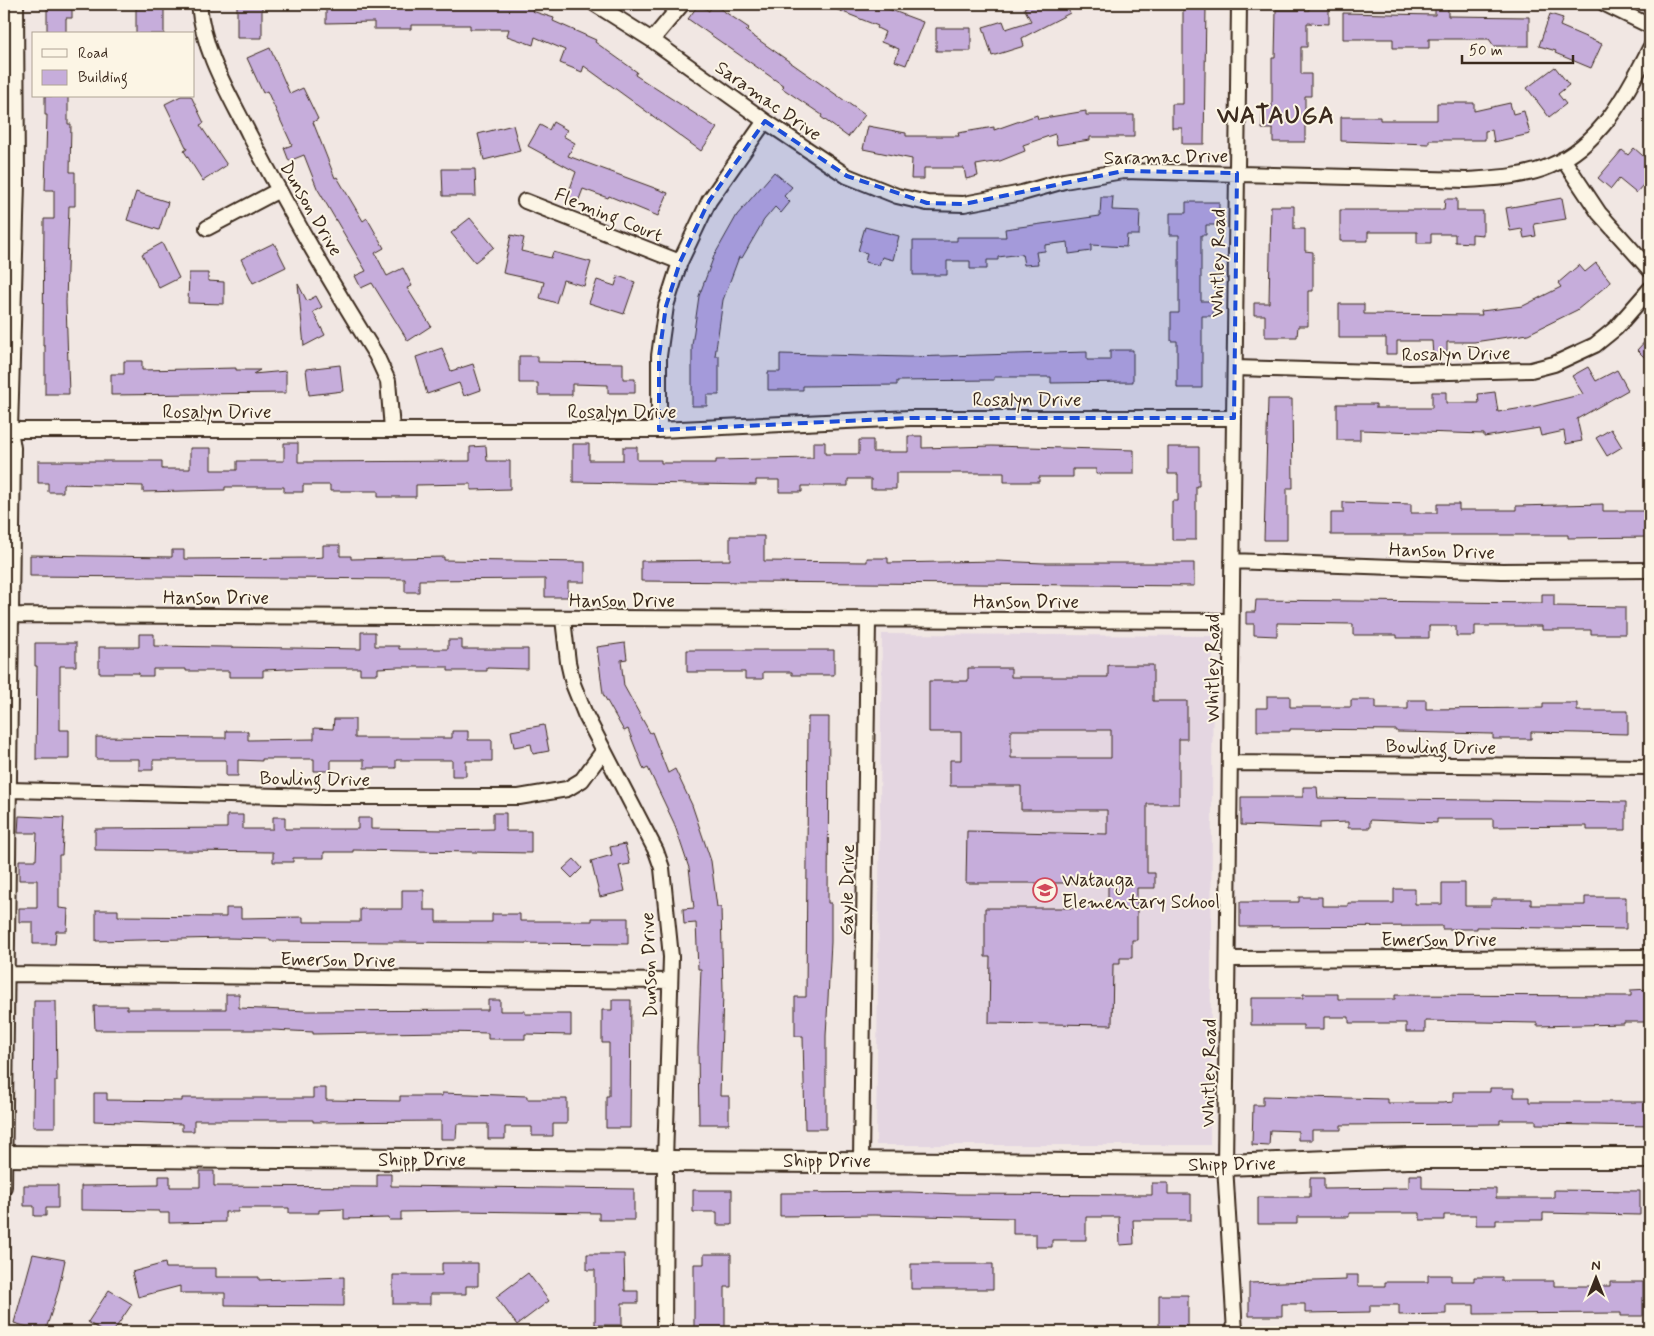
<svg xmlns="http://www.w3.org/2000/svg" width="1654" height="1336" font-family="Mynerve,sans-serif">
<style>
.built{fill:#e4d6e1}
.building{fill:#c6addb;stroke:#3b2a1e;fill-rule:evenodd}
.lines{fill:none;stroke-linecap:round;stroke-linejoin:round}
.street-casing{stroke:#3b2a1e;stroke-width:18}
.secondary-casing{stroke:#3b2a1e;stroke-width:24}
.street{stroke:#fcf5e5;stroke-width:14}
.secondary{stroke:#fcf5e5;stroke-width:20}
.marked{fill:#1d4ed8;fill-opacity:0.2;stroke:#1d4ed8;stroke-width:4;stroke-dasharray:10 6;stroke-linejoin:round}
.labels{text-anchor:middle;stroke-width:4;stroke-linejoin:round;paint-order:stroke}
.street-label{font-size:19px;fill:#3b2a1e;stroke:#fcf5e5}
.poi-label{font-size:19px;fill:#3b2a1e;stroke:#fcf5e5;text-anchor:start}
.district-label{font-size:24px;font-weight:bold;letter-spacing:1px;fill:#3b2a1e;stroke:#fcf5e5}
</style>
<rect width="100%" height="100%" fill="#f1e7e3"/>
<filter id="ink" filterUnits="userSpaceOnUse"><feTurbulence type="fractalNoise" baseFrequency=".02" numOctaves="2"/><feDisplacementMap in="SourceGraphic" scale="10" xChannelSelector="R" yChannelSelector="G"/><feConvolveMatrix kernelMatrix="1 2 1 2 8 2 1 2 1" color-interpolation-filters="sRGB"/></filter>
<g filter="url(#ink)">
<path class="built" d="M882,634L1213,636L1210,1145H876Z"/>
<path class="building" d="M47,4H72V18H66V34H47Z
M136,4H164V34H136Z
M237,4H262V38H237Z
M326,4H535L532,11L554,18L553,21L596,40L595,42L637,72L635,75L717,128L701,151L584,66L582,72L560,63L565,50L535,37L533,45L507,36L509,29H470V25H411V29H374V22L326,23Z
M699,4L709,11L713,4L749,28L746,31L865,115L848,137L821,117L822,115L782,88L784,86L688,19Z
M823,4H875L923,22L906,65L895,61L899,49L881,42L885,32L877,28L878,26Z
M1033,4H1065L1070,13L1022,38L1024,46L992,56L983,27L1003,21L1006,29L1031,21L1024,8Z
M1309,4H1329V24L1307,23V47H1301V74H1311V96H1305V142H1273V129H1262V107H1272V58H1275L1276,10H1309Z
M1435,4H1448V16L1529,17V46H1494L1489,39H1429V48H1393V39H1343V13L1435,15Z
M1183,7H1206L1204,144H1182V128H1172V104H1183Z
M1550,14L1563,18L1560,26L1602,44L1591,68L1555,53L1556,51L1539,46Z
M936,28H971V51H936Z
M270,48L290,94L303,88L318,119L313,122L335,178L337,177L363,221L367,218L384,248L375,253L387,276L403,268L412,286L407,288L431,326L408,341L372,283L361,288L355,276L366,271L317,188L304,155L289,161L284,148L292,145L267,91L263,93L247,58Z
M1555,67L1569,85L1558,94L1566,104L1549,117L1527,88Z
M45,96H68V124H71L70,172H75V206H69L66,303L69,394H45V346H43L44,219H54V190H45L47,115H45Z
M181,96H191L204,123L200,125L227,165L203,181L184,151L187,149L165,104Z
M1437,103H1474V111L1510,103L1513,114L1524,111L1530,134L1494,142L1492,130L1485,131V140H1429V144L1341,141V117H1380V120H1437Z
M1086,111V115H1134V137H1090V140L1057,145L1055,134L1023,145L1025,151L1000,161L976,165L978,176L966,179L964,168H924V179H911L912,159L863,149L868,126L906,133V136H959L958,133L994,127V130L1037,115L1038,119Z
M553,122L567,130L563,136L575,143L568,156L668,193L658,216L609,196L608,198L583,189L578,202L567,197L576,172L528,146L540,125L549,130Z
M513,125L520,151L484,160L478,134Z
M1634,148L1650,162V177L1636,193L1619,179L1611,189L1598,178L1622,150L1628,155Z
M442,169H475L476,196H443Z
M774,172L792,187L784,196L790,202L781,213L775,207L764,220L742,258L739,257L723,300L715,356H719V395H707V406H692V345L699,296L714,256L737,215Z
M136,192L168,202L159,230L127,220Z
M1101,197H1113L1112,210L1140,211L1139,235H1127L1126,247L1091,245V251L1069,254L1068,242L1045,245V251L1036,252L1038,264L1024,265L1022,254L998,257V260H987V269H970V261H947V275H913V241H957V237H1006L1005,229L1100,216Z
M1562,198L1566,219L1534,224L1536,236L1524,238L1522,229L1510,231L1506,208Z
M1445,199H1457V211H1483V235L1472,234V243L1455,242V234H1431V243H1417V232H1368V241H1340V210H1444Z
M1186,202H1219V225H1206V235H1201V301H1213V316H1202V388H1177V341H1171V313H1179V235H1170V213H1186Z
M1271,206H1294V229H1305V251L1313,252V291H1308V326H1298L1297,337H1265V315H1254V303H1269Z
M470,218L494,247L475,262L451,233Z
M865,227L899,236L893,260L882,257L879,265L865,262L867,253L858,251Z
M511,235L524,238L521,251L551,258L553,252L591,262L584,286L563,280L556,303L540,298L544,282L503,273Z
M162,243L179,278L159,288L142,254Z
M274,243L286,267L253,283L241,259Z
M1596,263L1611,282L1577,310L1528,334L1474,342H1447V356H1433L1432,341H1397V354H1386V338H1339V304H1364V314L1482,315L1481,311L1523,306L1561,287L1558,283L1579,265L1585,272Z
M189,273H208V281L224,282V304L188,303Z
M618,276L635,282L624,314L589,303L597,280L615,286Z
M298,284L307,301L316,296L322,307L313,312L325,335L304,346Z
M1650,336V363L1637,350Z
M442,348L451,371L473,364L481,390L464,396L459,383L427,394L416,357Z
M1110,350H1133V382L1051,383V377H994V380L897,381V385L803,386V390H768V372H780V354L909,357L1087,352V360H1110Z
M519,356H538V362L623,363V379H635V393H608V385L572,384V395H538V383H519Z
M124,361H142V370L236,368V370H260L253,374L286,371V393L111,395V374H124Z
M340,365L343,391L309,395L306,369Z
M1588,367L1596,381L1617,370L1628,390L1577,419L1582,441L1566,444L1564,431L1541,436L1539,428L1484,437V434L1360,430V440H1337V404H1376V408H1432V392H1446V403H1479L1478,394L1495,392L1498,412L1535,406L1583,394L1572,376Z
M1268,399H1292L1293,488H1287V540H1264Z
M1611,429L1622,447L1607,456L1596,438Z
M908,436H922V448L992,446L1134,450V474H1096V469H1073V477H1039V482H1004V473H896V489H871V479H848V486H802V492H779V480H756V485L573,482V444H589V460H623V447H637V460H661V463H716V460L813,458V442H825V454H859V440H873V452H908Z
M284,443H298V462L470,461V447L486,446L487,461H510V489L471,490V484L416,485V497H378V491H330V485H303V492H284V487H225V490L143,492V486L63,484V492H48V483H38V461H162V469H190V448H211V470H237V461H284Z
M1168,447H1199V486H1196V540H1172V501H1178V474H1168Z
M1343,502L1411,504V513H1437V504H1459V510H1516V506L1603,504V511H1650V537L1568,538V535H1331V513H1343Z
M730,536H764V561L867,562V558H888V563L997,561L1043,563H1194V586L641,581V561L730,560Z
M323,545H340V556H351V559L444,557V560L585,562V582H568V597H545V579L419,580V592H405V579L30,576V555L172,557V550H184V559L311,558L323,557Z
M1542,594H1554V606L1625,607V634H1591V630H1542V626H1475V636H1456V626H1429V638H1397V635H1353V624L1277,623V636L1254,635V624H1246V612H1255L1256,600L1542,603Z
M361,632H375V646H399V649H448V640H462V649H528V669L487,668V671H448V667H399L378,668V674H360V668H309L263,670V677H229V671H186V669H153V676H139V673H99V647H139V634H154V646L361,649Z
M35,643H76V666H60V730H69V759H36L37,666H35Z
M625,643L627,659L621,660L624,686L650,733L652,732L668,773L675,769L692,805L711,861L717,907H721L723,992L720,1096H729V1124H699L698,1048L701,969H698L696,923L684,924L683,909L694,908L689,868L674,823L648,768L644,770L628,729L624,731L603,694L597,647Z
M687,650H834V675H792V672H763V679H745V672H687Z
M1108,665H1153V701H1187V739H1179V804H1147V873H1155V888H1137V940H1132V958H1120V964H1113L1112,1025L989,1023L990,957H985V908H1108V883H966L967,831L1107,834V810H1021V786H950V760H961V732H929V681H968V668H1011V677H1108ZM1011,730H1111V758H1011Z
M1267,696H1290V707H1351V700H1376V709H1408V700H1426V709L1543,708V703H1577V711H1628V734L1531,732V739H1493V734L1397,732V730L1290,729V731H1257V708H1267Z
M808,717H829L828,903H831V942L826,1036V1129H805L803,1036H795V997H806Z
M334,719H355V738H452V731H468V740H492V761H466V776H452V760H396V768H364V760H331V771H314V759H262V761L238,760V776H226V760H153V770H139V759H96V737L226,738V731H248V740L314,739V728L333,729Z
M544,725L549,751L533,754L531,744L514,747L511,731Z
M1303,787H1317L1318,798L1626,802V830H1587V826L1493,827V819H1437V823L1370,820V828H1348V822L1320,823V828L1241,825V797H1303Z
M493,813H506V831H531V853L353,850V852H324V858H293V862H273V852L95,850V829L227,828V815H243V829H273V817H285V829H358V818H371V829L447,830L493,829Z
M19,816L64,818L62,855H59V908L68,909L67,931H56L55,944H33V922H19V908H37V880H19V860H36L37,833H18Z
M625,844L630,864L619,866L625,891L600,897L591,861L612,855L610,847Z
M574,859L582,868L572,878L563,869Z
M1442,883H1465V906H1491V899H1531V905H1585V897H1626V929L1477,927V929H1442V926L1240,927V902H1299V897H1322V906H1348V903H1394V889H1415V904H1442Z
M402,890H424V910H436V922H492V914H520V921H592V918H628V944L270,941V939L226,938L96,941V910H118V916L226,917V908H241V918L303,917V922H360V909H402Z
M1650,989V1022H1624V1024L1537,1026V1023L1425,1021V1032H1406V1023H1349V1017H1324V1029H1303V1025H1251V998H1303V994H1338V999H1395V995L1631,996V990Z
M226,994H239V1008L307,1011L488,1010V1000H500V1011H525V1014H571V1035L525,1034V1039H488V1033L447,1032L313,1034V1032L272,1030H95L94,1006H127V1009H226Z
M612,1000H631L630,1128H606V1096H609V1043H602V1010H612Z
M34,1001H56L57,1081H55V1127H33Z
M313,1088H326V1100L400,1101V1096H442V1093L527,1096V1099H567V1124H553V1136H532V1127H505V1139H488V1124H457L456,1139H441V1121L313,1122V1120H194V1131H182V1124L94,1121V1093H107V1100L182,1101V1098H313Z
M1490,1088H1514V1097H1529V1102H1650V1126L1536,1124V1120H1500V1124L1341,1125V1130H1312V1140H1298V1131L1270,1130L1269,1146L1252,1145L1253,1105H1263V1096L1388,1099V1103H1443L1453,1102V1092H1490Z
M200,1171H214V1186L377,1187V1174H391V1186L634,1189V1220H599V1213L460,1211L401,1212V1220H389V1218L344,1219V1209L319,1210V1213H289V1208H238V1212H225V1222L169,1223V1213H159V1211L81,1210V1186L159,1185V1176H170V1187H200Z
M1409,1175H1422V1188L1496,1189V1198H1554V1190L1640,1191V1215L1543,1213V1220H1496V1225H1476V1215H1444V1220H1420V1213H1349V1217H1297V1224H1258V1197H1310V1178H1324V1189L1409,1188Z
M1152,1183H1168V1194H1191V1220H1133L1134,1244L1120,1245L1119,1217H1086V1240H1052V1247H1036V1234H1013V1218L874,1215L780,1216V1193L909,1192L958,1194L1152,1195Z
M24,1185H58V1208H46V1216H34V1206H24Z
M693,1190H732V1225H717V1212H693Z
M33,1254L65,1260L58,1292L45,1332L14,1323Z
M587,1254H624L625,1291H638V1303H622V1325H595V1270H587Z
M704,1254H731V1287H725V1330H694V1264H704Z
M165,1263L166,1268H216V1277H259V1280L344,1277V1306L225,1305V1293H180V1286L138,1297L132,1272Z
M442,1263H478V1286H466V1294H430V1304H393V1275H442Z
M911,1264H993V1289H911Z
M528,1273L549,1301L517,1325L496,1297Z
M1346,1275H1358V1286H1385V1282H1428V1275H1451V1281H1474V1277H1502V1281H1554V1286H1610V1282H1643V1316H1621V1313L1474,1314V1305H1446V1314L1399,1315V1305H1370V1312L1305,1313V1304H1282V1316H1249V1283L1346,1280Z
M109,1290L132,1304L113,1332H103L88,1322Z
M1159,1295H1188V1326H1159Z"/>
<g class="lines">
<g class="street-casing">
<path id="street" d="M199,4C203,52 228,92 249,134C288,209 331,283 376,355L388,381L392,429
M595,4L652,40L765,121L847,176L897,196L927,203L964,204L1022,193L1064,181L1123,171L1467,180C1495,178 1525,177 1550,166C1600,145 1627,94 1650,48
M1605,4L1650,26
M652,40L682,4
M1563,159L1599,213L1650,270
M525,201L680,262
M207,228L279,190
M1235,368L1409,373L1531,370L1554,364L1595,345L1616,328L1650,289
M4,430H659L910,418H1234
M659,430V356L666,306L680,262L709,201L765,121
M1232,561L1502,571L1650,570
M12,615L1231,621
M563,619L568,662L573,684L585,714L656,851L662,868L671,957L665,1161L664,1332
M1231,763L1650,767
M8,790L323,797H519L567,789L582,780L604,750
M1229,959L1650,957
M6,974L670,981
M861,1160L868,620
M4,1187L13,448L10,430L17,183L16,4
M1235,1332L1225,1165L1239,4"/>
</g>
<g class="secondary-casing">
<path id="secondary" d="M4,1156L1225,1165L1408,1158H1650"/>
</g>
<use href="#street" class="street"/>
<use href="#secondary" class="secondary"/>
</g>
</g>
<path class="marked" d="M765,121L847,176L927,203L964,204L1123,171L1237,173L1234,418H910L659,430V356L666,306L680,262L709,201Z"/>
<defs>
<g id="school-ring" transform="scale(1.25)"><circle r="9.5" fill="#fcf5e5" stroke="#d1495b" stroke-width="1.5"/><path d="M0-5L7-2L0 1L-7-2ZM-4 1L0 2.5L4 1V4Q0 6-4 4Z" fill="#d1495b"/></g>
</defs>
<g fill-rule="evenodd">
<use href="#school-ring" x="1045" y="890"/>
</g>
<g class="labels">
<g class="street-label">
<text transform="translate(769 100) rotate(35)" y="7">Saramac Drive</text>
<text transform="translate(1166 156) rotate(-1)" y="7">Saramac Drive</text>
<text transform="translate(312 208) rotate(60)" y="7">Dunson Drive</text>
<text transform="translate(609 214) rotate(22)" y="7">Fleming Court</text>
<text transform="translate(1217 263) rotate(-89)" y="7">Whitley Road</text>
<text transform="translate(1456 353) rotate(-1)" y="7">Rosalyn Drive</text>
<text x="1027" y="406">Rosalyn Drive</text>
<text x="217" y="418">Rosalyn Drive</text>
<text x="622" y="418">Rosalyn Drive</text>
<text transform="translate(1442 550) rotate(2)" y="7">Hanson Drive</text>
<text x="216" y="604">Hanson Drive</text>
<text x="622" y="607">Hanson Drive</text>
<text x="1026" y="608">Hanson Drive</text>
<text transform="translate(1212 668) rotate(-90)" y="7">Whitley Road</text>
<text transform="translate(1441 746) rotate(1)" y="7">Bowling Drive</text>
<text transform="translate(315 778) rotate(1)" y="7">Bowling Drive</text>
<text transform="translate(846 890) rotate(-89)" y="7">Gayle Drive</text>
<text x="1439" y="946">Emerson Drive</text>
<text transform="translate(338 959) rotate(1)" y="7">Emerson Drive</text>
<text transform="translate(648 965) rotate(-92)" y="7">Dunson Drive</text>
<text transform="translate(1208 1073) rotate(-89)" y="7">Whitley Road</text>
<text x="422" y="1166">Shipp Drive</text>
<text x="827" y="1167">Shipp Drive</text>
<text transform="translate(1232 1163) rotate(-1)" y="7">Shipp Drive</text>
</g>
<g class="poi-label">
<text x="1062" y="886">Watauga<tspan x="1062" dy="22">Elementary School</tspan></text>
</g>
<g class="district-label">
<text x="1276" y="123">WATAUGA</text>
</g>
</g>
<rect width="1654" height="1336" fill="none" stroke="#fcf5e5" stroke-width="20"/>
<rect x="10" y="10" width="1634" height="1316" fill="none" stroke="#3b2a1e" stroke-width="2" filter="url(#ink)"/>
<rect x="32" y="32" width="162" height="65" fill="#fcf5e5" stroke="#afa495"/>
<rect x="42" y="49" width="25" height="8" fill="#fcf5e5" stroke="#afa495"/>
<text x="78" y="58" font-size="15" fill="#3b2a1e">Road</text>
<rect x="42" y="70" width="25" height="15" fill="#c6addb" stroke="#afa495"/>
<text x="78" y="82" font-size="15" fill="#3b2a1e">Building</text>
<g transform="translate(1596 1278)" stroke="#fcf5e5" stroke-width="4" paint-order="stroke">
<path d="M0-4L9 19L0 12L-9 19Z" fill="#3b2a1e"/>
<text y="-8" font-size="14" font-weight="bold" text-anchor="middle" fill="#3b2a1e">N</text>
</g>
<path d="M1462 55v8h111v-8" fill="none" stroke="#3b2a1e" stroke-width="2.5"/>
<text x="1469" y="55" font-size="15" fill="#3b2a1e" stroke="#fcf5e5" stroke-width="4" paint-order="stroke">50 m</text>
</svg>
